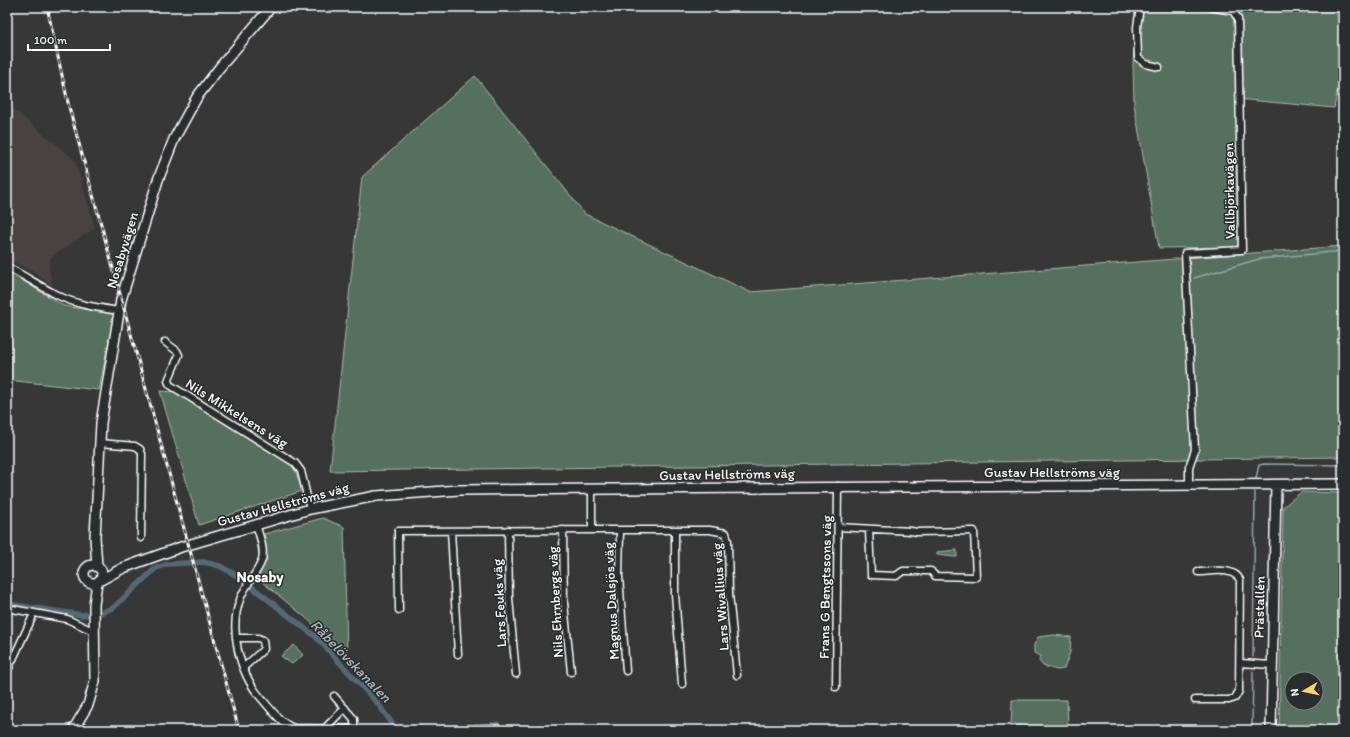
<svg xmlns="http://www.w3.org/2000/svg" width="1350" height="737" font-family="Itim,sans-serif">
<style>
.built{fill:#494342}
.green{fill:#56705e;stroke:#aab8ae;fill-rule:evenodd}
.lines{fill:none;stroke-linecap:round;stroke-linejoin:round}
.stream{stroke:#97a5ad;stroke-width:1.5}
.canal{stroke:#526976;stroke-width:5.5}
.street-casing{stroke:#fff;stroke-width:9}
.secondary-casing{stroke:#fff;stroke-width:12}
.street{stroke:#2a2d2e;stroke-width:6}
.secondary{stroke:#2a2d2e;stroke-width:9}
.rail-casing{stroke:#fff;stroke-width:3}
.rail{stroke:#2a2d2e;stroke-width:1.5;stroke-dasharray:4.5;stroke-linecap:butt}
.labels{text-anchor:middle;stroke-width:3;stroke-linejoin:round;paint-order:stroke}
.street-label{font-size:14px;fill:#fff;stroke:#2a2d2e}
.neighbourhood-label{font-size:15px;font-weight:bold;fill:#fff;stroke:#2a2d2e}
.water-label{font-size:15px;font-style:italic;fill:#a8b4ba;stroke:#2a2d2e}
</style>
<rect width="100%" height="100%" fill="#383737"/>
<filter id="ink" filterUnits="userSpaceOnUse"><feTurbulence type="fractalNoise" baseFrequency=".025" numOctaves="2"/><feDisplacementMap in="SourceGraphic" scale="8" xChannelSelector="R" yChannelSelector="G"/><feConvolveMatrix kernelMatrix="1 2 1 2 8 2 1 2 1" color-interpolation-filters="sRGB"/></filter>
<g filter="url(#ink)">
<path class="built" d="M7,104L75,160L95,228L51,257L49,268L52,286L32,270L7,260Z"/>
<path class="green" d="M1136,7L1196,8V7H1331L1343,24V64L1334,108L1237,99L1238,247L1159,248L1134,104L1133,63Z
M475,76L585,214L750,292L1343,246V457L330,471L362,177Z
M7,271L64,306L114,314L99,390L7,380Z
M160,391L175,392L294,466L302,491L199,525Z
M1301,492L1343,493V730H1279L1283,507ZM1292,679H1316V703H1292Z
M323,518L344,527L347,656L305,617L256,577C266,562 268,552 264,534Z
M957,550V557H955L937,555V552Z
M1054,635L1071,637L1070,652L1064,669L1057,670L1043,666L1039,661L1040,656L1034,653V645L1038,637Z
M294,645L303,655L292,664L281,656Z
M1012,700H1067L1068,730L1011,729Z
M499,723V730H465L463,725Z"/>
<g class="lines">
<path class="stream" d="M1194,278L1259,259L1343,251
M1256,478L1259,465L1265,464L1343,465
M1253,657L1255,492
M1252,730L1253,671"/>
<path class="canal" d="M7,604L82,615L100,613L113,608L156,568L168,564L204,562L220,566L239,577L316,637L378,704L397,730"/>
<g class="street-casing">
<path id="street" d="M1140,7L1137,27L1138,58L1146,64L1159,67
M7,267C25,276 41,287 59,296C77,305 100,308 119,311
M165,342L177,351L179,355L168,381L170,385L295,463L301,471L310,509
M100,443L135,446L140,449L142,454L141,538
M1189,485V467L1195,450L1185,253L1242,250L1238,19L1233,11L1210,7
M592,489V530H710L726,533L728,541L729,594L737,675
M256,524C259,535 265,549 262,560C257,574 246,584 241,597C228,628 239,673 261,698C271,709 280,723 294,728L350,729L354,728V719L334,696
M838,527L911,531L917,532L974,531L976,577L935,576L931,571H903L896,576L871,575L869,530
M508,530L509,598L516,674
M563,530L564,603L571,672
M620,530L619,576L626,671
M451,531L458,654
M675,531V594L682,684
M7,608L67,619L95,632
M399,610L398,531L592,530
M237,638H258L263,640L264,649L243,668
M1240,663L1272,665
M7,672L32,618
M836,687L838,486
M1195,700H1229L1235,698L1239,691L1240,580C1233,566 1211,572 1198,572
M77,725L91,730
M324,729L345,708"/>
</g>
<g class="secondary-casing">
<path id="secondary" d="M84 574a9 9 0 1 1 18 0a9 9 0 1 1-18 0Z
M97,567L95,537L101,423L121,300L158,180L174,139L197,97L220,67L271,7
M99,581L123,568L181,547L310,509L376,496L459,490L1343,484
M73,730L88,705L95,681L94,605L97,582
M1271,730L1276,485"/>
</g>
<use href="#street" class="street"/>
<use href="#secondary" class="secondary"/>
<g class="rail-casing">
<path id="rail" d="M47,7L69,107L239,730"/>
</g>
<use href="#rail" class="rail"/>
</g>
</g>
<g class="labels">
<g class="street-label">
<text transform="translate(1229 191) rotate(-91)" y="5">Vallbjörkavägen</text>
<text transform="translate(122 250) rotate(-73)" y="5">Nosabyvägen</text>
<text transform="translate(237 413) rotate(32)" y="5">Nils Mikkelsens väg</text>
<text x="1052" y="477">Gustav Hellströms väg</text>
<text transform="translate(727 474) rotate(-1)" y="5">Gustav Hellströms väg</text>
<text transform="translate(283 504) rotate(-15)" y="5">Gustav Hellströms väg</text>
<text transform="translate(825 587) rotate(-89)" y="5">Frans G Bengtssons väg</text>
<text transform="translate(720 597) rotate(-94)" y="5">Lars Wivallius väg</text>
<text transform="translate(611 601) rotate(-93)" y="5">Magnus Dalsjös väg</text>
<text transform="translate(555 602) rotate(-93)" y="5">Nils Ehrnbergs väg</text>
<text transform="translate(499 603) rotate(-93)" y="5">Lars Feuks väg</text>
<text transform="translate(1259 607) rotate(-89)" y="5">Prästallén</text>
</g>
<g class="neighbourhood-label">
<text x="260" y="582">Nosaby</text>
</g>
<g class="water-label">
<text transform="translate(351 661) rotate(46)" y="5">Råbelövskanalen</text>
</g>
</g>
<rect width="1350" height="737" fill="none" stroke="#2a2d2e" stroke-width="24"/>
<rect x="12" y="12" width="1326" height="713" fill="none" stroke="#fff" stroke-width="1.5" filter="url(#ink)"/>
<g transform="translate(1304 691) rotate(261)"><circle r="19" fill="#2a2d2e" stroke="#7f8182"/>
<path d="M0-3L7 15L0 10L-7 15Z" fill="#ffd166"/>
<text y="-6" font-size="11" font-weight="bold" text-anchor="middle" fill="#ffffff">N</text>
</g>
<path d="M28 44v6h82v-6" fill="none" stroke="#ffffff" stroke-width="2"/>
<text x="34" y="44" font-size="12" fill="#ffffff" stroke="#2a2d2e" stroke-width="3" paint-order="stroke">100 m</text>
</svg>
